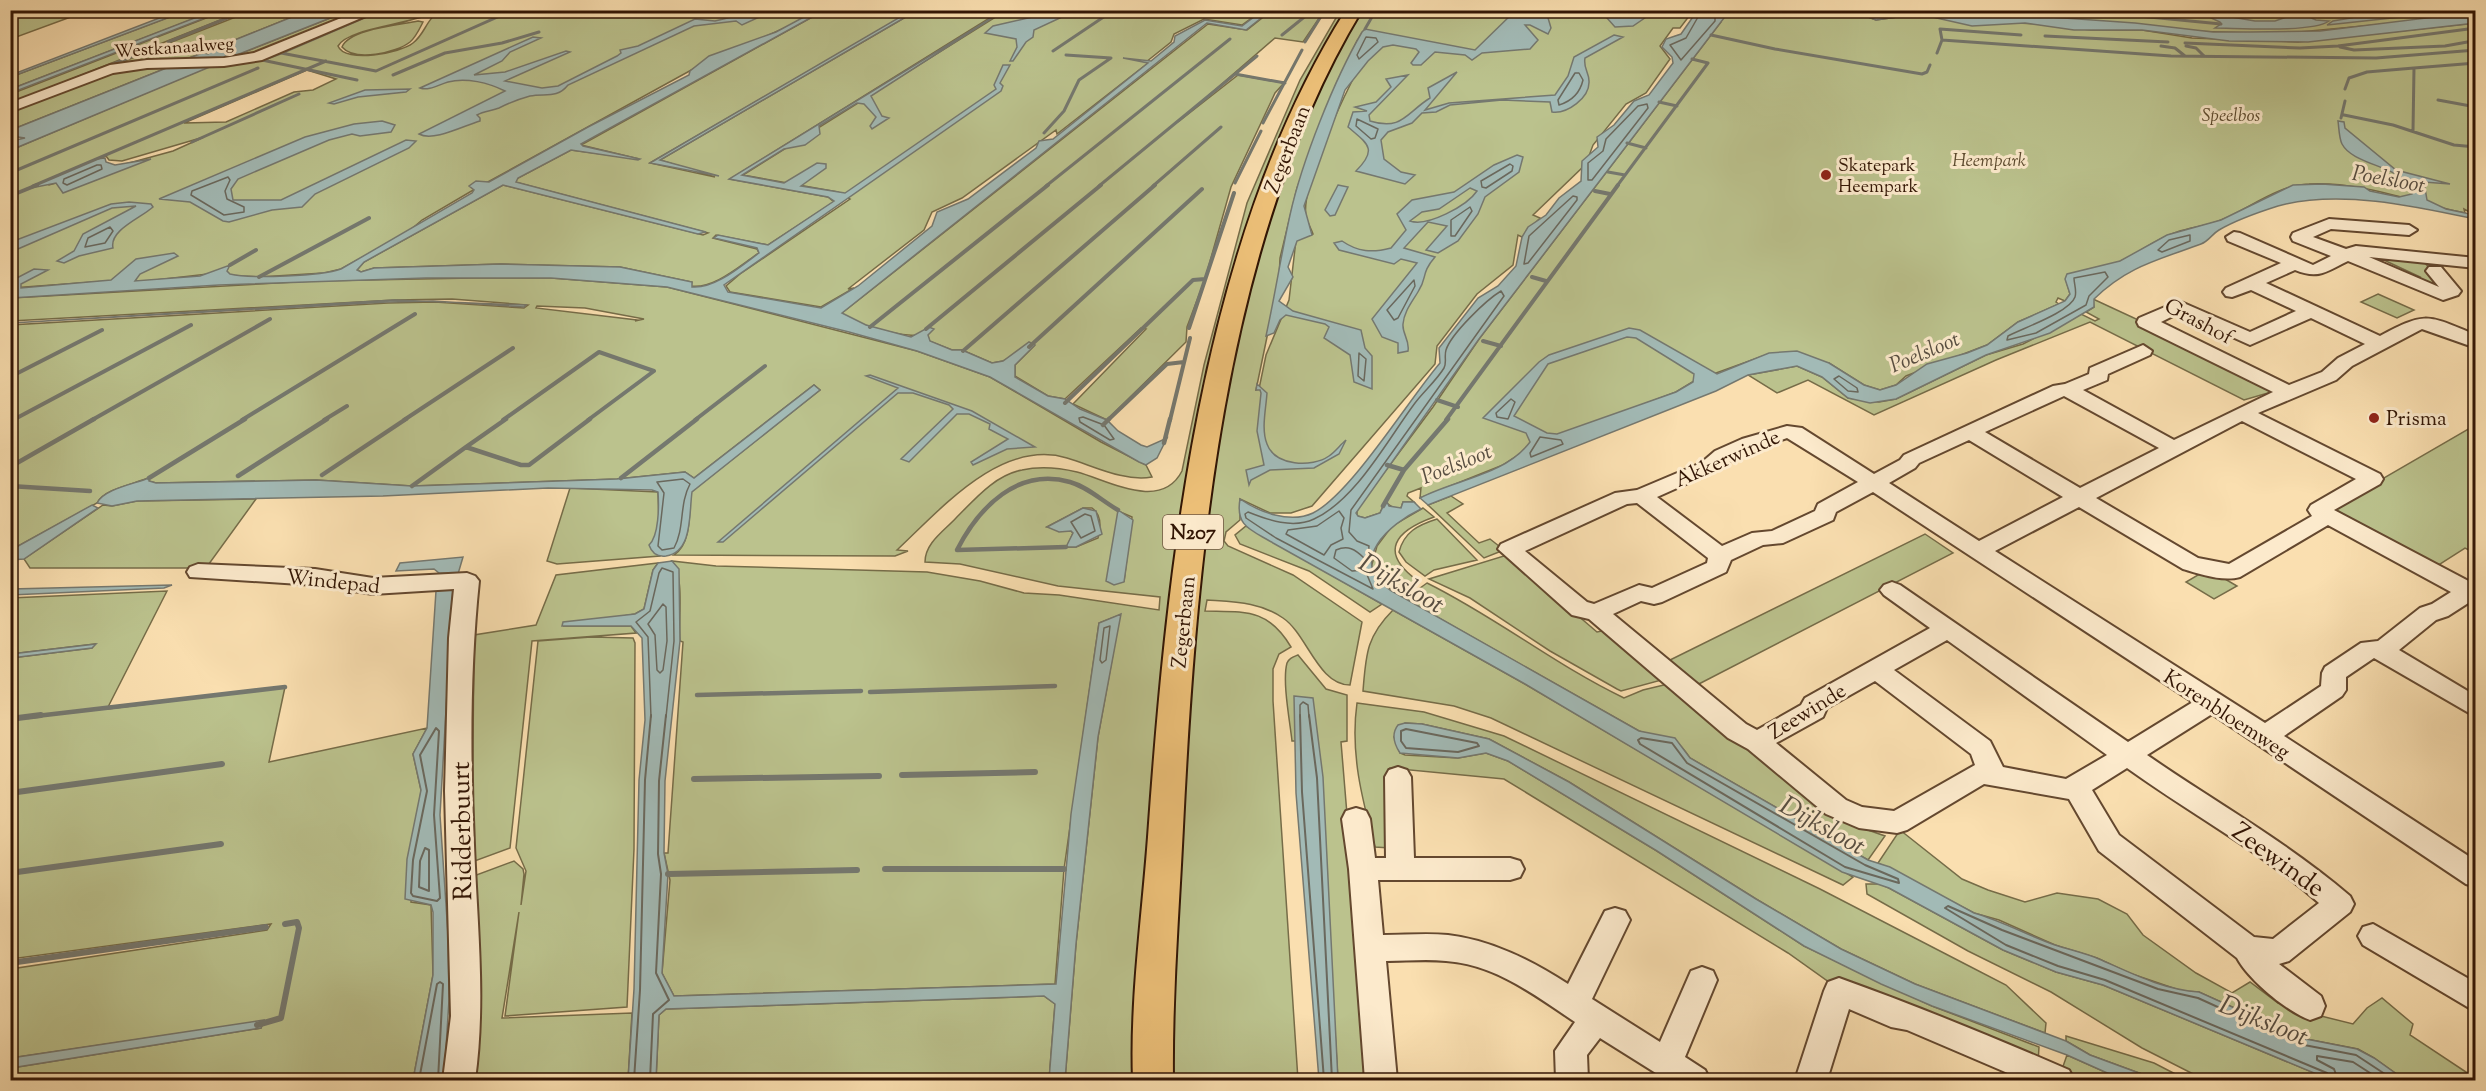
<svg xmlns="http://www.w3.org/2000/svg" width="2486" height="1091" font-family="'Sorts Mill Goudy',serif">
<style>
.green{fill:#bbc28d;stroke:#766c48;stroke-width:1.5;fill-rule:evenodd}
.water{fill:#a2bab6;stroke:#75786f;stroke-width:1.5;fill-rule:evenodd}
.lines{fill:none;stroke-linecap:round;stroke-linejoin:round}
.shore-far1{stroke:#6a685d;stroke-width:1.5}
.shore{stroke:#6a685d;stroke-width:2}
.stream-far3{stroke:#75786f;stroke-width:3}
.stream-far2{stroke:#75786f;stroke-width:4}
.stream-far1{stroke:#75786f;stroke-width:4.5}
.stream{stroke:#75786f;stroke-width:6}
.minor-casing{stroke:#64482f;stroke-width:4}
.major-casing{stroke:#321504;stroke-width:4}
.minor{fill:#fceacc;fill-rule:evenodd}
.major{fill:#edc078;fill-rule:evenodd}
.poi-dot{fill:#8f2418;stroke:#fceacc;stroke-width:2}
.labels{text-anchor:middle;stroke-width:6;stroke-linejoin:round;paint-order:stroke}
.far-street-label{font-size:18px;fill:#321504;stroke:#fceacc}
.far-park-label{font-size:18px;font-style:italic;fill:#5b492d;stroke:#fceacc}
.far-poi-label{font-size:18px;fill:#321504;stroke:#fceacc;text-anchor:start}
.shield{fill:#fceacc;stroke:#6f5540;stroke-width:1.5}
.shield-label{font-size:20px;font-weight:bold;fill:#321504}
.street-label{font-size:21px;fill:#321504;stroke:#fceacc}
.poi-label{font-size:21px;fill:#321504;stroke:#fceacc;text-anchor:start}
.water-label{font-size:22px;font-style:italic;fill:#594f42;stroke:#fceacc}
.near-street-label{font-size:26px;fill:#321504;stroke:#fceacc}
.near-water-label{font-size:27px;font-style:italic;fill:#594f42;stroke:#fceacc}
</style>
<rect width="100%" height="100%" fill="#fadfb0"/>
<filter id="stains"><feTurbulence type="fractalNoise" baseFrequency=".00333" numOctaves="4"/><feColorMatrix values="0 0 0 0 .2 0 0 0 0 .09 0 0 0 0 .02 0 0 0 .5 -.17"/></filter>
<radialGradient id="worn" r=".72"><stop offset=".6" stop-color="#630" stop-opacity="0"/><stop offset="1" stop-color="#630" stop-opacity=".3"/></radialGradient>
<path class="green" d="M12,10L87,11L11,39Z
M2475,10L2418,21L2299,32L2252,33L2190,31L1952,11Z
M185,11H214L11,89V77Z
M224,11H243L11,103V94Z
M251,11H307L208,51L164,45Z
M348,11H436C413,25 349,27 338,46C345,64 401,53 413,43C426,33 426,18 441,11H815L791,25L695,68L475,189L422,220L408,232L341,269L324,273L259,277L208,274L138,282L135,279L11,288V150L210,66L169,67L11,130V106L160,47L200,54L189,58H229ZM307,70L336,79L313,90L294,92L226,122L184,123ZM204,137L173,151L49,185L46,182L106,156L109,160L122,161Z
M823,11H912L650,163L715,177L660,160L916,11H1001L730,179L828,197L834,202L768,245L716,235L713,238L757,249L759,253C740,265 715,289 691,286L692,282L620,267L501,264L374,268L361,272L357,270L364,262L503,185L703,235L708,233L515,182L518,178L571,150L639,159L581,145Z
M1005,11H1261L1242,25L1204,19L1174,34L1171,42L1146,62L1148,63L1057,134L1056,130L962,198L932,212L924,230L848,289L854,288L821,307L730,292L726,286L740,274L850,199L838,192L743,175Z
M1271,11H1324L1303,42L1275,38L1178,122L1238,75L1284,83L1275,93L1231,187L1205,279L1187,327L1186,342L1107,420L1073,404L1146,329L1141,328L1065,399L1048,396L1015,376V365L1035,345L1003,361L992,363L962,350H952L929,341L928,335C906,338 860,327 842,313L1208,24L1247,30Z
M1340,11H1347L1228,311L1142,1026L1140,1080H1065L1076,944L1098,737L1120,615L1099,623L1064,869L1055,984L674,996L662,973L670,880L664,853H668L683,642L680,641C678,619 685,578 672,561L716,566L927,572L980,581L1024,593L1059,595L1159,610L1160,597L1058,586L960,564L925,562C925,543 944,531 956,518C975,499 995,475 1022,470C1040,466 1060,468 1077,472C1108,480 1161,512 1182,471L1204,365L1247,203L1300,80ZM1083,508H1092C1102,515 1101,527 1098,538L1076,547H1067L1073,533L1071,531L1047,527ZM1118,511L1132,517L1124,582Z
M1358,11H1693L1680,28H1673L1660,46L1670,59L1646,93L1626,104L1593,145L1586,164L1533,215L1540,218L1522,237L1518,235L1513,265L1477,294L1437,346L1435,364L1312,506L1291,513H1270L1240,499V520L1226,532L1224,541L1228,546L1293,575L1362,622L1350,685C1318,685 1307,634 1283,618C1260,602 1235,602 1207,600L1205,611C1245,612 1268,608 1291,647L1279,654L1273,669V701L1298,1080H1166L1168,918L1210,471L1244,299L1295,140ZM1358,39C1356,52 1357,70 1352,81C1339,107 1301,187 1306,216C1307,222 1311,228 1313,234L1296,240L1289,300L1266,355L1259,389L1256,390L1279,279L1280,258L1297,188L1337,82Z
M1723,11H1852L1876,20L1919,14L1949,20L2037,24L2091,30H2142L2192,38L2298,42L2475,23V215L2464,209L2465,213C2413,203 2362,181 2309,184C2278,185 2250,208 2221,220C2207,226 2192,227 2177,232C2157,238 2140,252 2121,261C2101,269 2085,269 2066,280L2070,294L2065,301L2058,298L2056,302L2059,304L2018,322L1987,345L1906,376L1896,385L1880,390L1864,385L1829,363L1763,356L1694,381L1676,392L1570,432L1523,452L1503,465L1420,498L1421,488L1408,493L1407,496L1414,502H1403L1401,508H1394L1385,502L1380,513L1365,518L1357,516V509L1433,407L1479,339L1721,22L1723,17L1719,15Z
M418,21L423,22C420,28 416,37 410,42C396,53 355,62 342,47C349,29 400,25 418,21Z
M2371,254L2422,260L2447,287L2440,290L2416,280L2420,277Z
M474,278H551L667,287L917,351L990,377L1101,442L1146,465L1152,477C1124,482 1094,466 1067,458C1001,438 940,510 897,550L908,551L895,556L674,555C692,544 689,511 691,492L820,390L814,385L694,478L685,472L617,479L412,486L316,480L156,483L149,481L148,478C134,484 104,489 97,503L11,550L10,325L388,303L435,302L524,308L528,305L452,299L395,300L11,321V298L313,281ZM537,306L585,308L644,319L635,321L637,320L536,308Z
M2378,294L2414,310L2397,318L2361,302Z
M2093,299L2285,388L2244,400L2090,322L1996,360L1874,415L1808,380L1777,393L1748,375L1797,366L1822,377L1848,398L1879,402L1896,399L1986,355L2023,344L2081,314L2095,321L2099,319L2086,312L2094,307Z
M2470,428L2475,431V553L2465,548L2434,568L2327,511Z
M570,488L658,492L660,556L557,564L547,561Z
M1451,496L1463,504L1447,513L1479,543L1490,539L1504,550L1484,558L1428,505Z
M256,499L206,568H30L24,559L103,505L112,506L137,501Z
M1423,508L1434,517C1395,531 1378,552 1418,581L1397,594L1374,576L1371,568L1377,546L1392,526Z
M1437,519L1477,560L1434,570L1425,576L1406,562L1399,552C1404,532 1418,525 1437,519Z
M1246,526L1382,604L1370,612L1309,571L1240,544L1235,535Z
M1925,534L1953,553L1693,687L1664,663Z
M1507,555L1597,632L1612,629L1669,678L1621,691L1617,689L1550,651L1470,598L1429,579Z
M658,563L653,570L644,609L635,614L563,626H631L636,633L532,641L510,848L472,862L474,635L536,625L556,575Z
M2208,569L2237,586L2214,599L2186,582Z
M1427,583C1496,617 1555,665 1624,698L1643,690L1672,683L1848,823L1885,836L1868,860L1690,758C1671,729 1665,741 1639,731L1405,599Z
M167,591L107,709L285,687L269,762L427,728L413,754L421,790L411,902L431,905L433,975L413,1080H11V1068L261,1028L264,1021L11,1058V969L267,930L271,924L11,959V658L92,648L95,644L11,654L10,598Z
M1393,610L1525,684L1853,877L1843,885L1491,718L1454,706L1363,691C1366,655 1366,637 1393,610Z
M591,637L633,638L635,643L634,849L627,1007L505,1016L519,912L502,1018L632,1013L628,1080H472L471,877L514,861L523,869L524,874L521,905L526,871L516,848L538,641Z
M1298,655L1326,689L1347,695V741L1341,742L1369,1080H1338L1317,741H1292C1290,722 1282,681 1287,663C1289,658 1293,657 1298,655Z
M1357,703L1424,712L1504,736L1820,889L1969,966L2006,985L2046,1023L2045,1033L1915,984L1841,949L1756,899L1569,782L1489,739L1422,724L1405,723L1394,737L1400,753L1405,755L1458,758L1486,753L1508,761L1657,851L1804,946L1932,1006L2039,1047L2038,1063L1829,982L1788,953L1504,779L1390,768V848L1375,847C1362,799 1350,753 1357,703Z
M1900,830L1962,879L1988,890L2025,902L2057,893L2098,899L2127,914L2143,935L2196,973L2232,993L2250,982L2278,1003L2288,996L2313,1014L2353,1024L2367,1008L2382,998L2413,1024L2410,1035L2475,1078V1080H2405L2374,1058L2358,1049L2301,1038L2199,992L2182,991L2129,973L2097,958L2055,945L1999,920L1974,913L1878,863Z
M1866,884H1880L1889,888L2003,950L2056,972L2103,985L2331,1080H2205L2142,1048L2051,992L1968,951L1867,894Z
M1044,996L1055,1004L1049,1080H656L659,1015L666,1009Z
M2066,1036L2154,1063L2187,1080H2158L2090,1055L2066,1041Z
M2067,1055L2123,1080H2072L2060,1075Z"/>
<path class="water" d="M180,10L186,11L11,77V75Z
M215,10L223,11L11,93V89Z
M912,10L916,11L660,160L719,176L650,163Z
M1063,10L1075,11L1034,30L1033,37L1026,42L1013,61H1010L1017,47L1016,39L985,33L993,26Z
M1952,10L2135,23L2213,32H2250L2320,31L2475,12L2476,23L2308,42L2229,41L2142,30H2074L2025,23L1972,26L1919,14L1876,20L1852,11Z
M307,11H322L316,14L318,16L332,11H348L229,58L187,59Z
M757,11H765L766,14L742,25L736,21L694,26L568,85C557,99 545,93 530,96C519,99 509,103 499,108C492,111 484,111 477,115L480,118V121C463,126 433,142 419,134L505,91C489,83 466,77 448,82C438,85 429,91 420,88L533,37L541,38L510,52L502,61L474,75L505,72L566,51L570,52L505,81L542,88L558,86L617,56L621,53L620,50L638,46L695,19L715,21Z
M815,11H823L581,144L583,146L640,159L638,160L571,150L518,178L516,182L706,232L698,234L503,185L364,262L357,270L361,272L374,268L501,264L620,267L692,282V287C715,289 741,266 759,253L757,248L714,238L718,235L768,245L834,201L828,197L729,179L1003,11L871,96L882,116L889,118L872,129L870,126L876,117L864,104L857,103L819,126L820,134L805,145L784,149L742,175L784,183L817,163L826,164V168L801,186L845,193L996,89L994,85L1003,65H1010L1000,83L1003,86L1001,91L724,285L728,292L821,308L858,286L932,226L937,212L968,199L1036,148L1039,141L1053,139L1148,63L1123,58L1151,61L1174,42L1175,36L1205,20L1242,26L1262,11H1270L1246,30L1207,23L842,313L866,325L911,337L929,327L934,329L928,335L930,341L952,350H962L992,363L1003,361L1029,342L1035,345L1015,365V377L1048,396L1065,399L1080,409L1107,420L1118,431L1141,445L1147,447L1167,438L1157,458L1146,465L1139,462L990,377L917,351L849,332L667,287L551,278H426L219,285L11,298V281L34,269L48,270L21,284V288L111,280L136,259L174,253L178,256L140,274L135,281L200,276L230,265L227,271L230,274C251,279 321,276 341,269L472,193L474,190L469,186L476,181L489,182L588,127L689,75L690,71L709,56L776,32Z
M1515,11H1546L1551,28L1548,34L1530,25H1525L1538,40L1530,49L1482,53L1472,60L1465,55L1435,52L1421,65H1413L1411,63L1419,52L1416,49L1393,45L1383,47L1368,61L1345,90L1304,206L1312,235L1297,241L1288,267L1293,277L1279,301L1293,311L1361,330L1365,348L1372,356V389L1354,382L1350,355L1324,338L1329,327L1325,324L1286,315L1280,320L1274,333L1266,336C1275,295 1281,255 1290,215C1302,161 1334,80 1362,32L1365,29L1475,50Z
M1621,11V10L1655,11L1633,26L1615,27L1607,18Z
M1697,11H1723L1719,15L1724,18L1479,339L1356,513L1358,516L1365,518L1380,513L1386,500L1389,506L1401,508L1403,502H1414L1421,509C1389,524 1347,561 1390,590L1639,731L1675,738L1690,758L1868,860L1890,867L1974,913C2002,921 2027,935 2055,945C2070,950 2085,953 2099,959C2131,973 2164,990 2199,992L2301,1038L2357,1049L2374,1058L2405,1080H2331L2103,985L2056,972L2003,950L1889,888L1842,872L1525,684L1273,543C1252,530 1235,527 1240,499C1259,512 1290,524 1313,513C1351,494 1409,399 1440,363L1439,348L1478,298L1498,286L1516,266L1522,237L1528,227L1546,215L1559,198L1581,181L1582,161L1598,147L1597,137L1614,125L1634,101L1649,95L1673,63L1672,57L1662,47L1666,39L1681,34Z
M2196,11L2255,21H2275L2287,17L2290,11H2318L2302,14L2316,20L2329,21C2313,33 2238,28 2215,28L2221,24L2220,22Z
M2335,11H2457L2327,25L2333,21L2351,18Z
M1614,35L1623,37L1585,58C1583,68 1589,72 1589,81C1590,98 1567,114 1552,112L1550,102L1502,100L1450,105L1436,112L1422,113L1412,123L1388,132L1381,140L1384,159L1401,172L1415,175L1405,184L1356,171C1378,149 1368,144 1348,127L1353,112L1367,111L1355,107L1376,102L1391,87L1386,79L1408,75L1369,115L1370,121C1402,131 1406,113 1430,98L1428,88L1457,72L1425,110L1449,103L1555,95L1568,76L1574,57Z
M212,66L11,150V141L25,138L11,136V130L169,67Z
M410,89L406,92L358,97L334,104L329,103L365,90Z
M382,121L395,125L391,132L360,136L352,134L329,140L238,179L231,189L233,200H281L406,140L416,141L409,148L315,194L302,207L272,210L229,222L223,221L190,202L159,199L305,137L354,124Z
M2338,121L2344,122L2345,128L2396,170L2450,184L2424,182L2427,200L2446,209L2475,215V219C2415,206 2338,189 2278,206C2259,212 2236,220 2219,230C2212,234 2209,241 2201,244C2158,260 2128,266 2094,299V307L2050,333L1986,355L1896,399L1870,403L1848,398L1822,377L1797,366L1748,375L1716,391L1428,505L1420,498C1456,479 1504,476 1530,442L1526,433L1483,418L1539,362L1549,355L1629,328L1640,330L1717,374L1769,353L1797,351L1829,363L1864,385L1880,390L1896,385L1927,364L1967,353L1987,345L2018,322L2065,301L2070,294L2065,279L2067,274L2120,261L2167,235L2221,220L2293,185L2322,184L2364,187L2370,191L2399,197L2412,194C2409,166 2354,167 2342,144C2339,138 2339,128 2338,121ZM1627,337L1636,338L1694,374L1693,382L1676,392L1557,434L1547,433L1514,416L1548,364Z
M1517,155L1523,157L1519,172L1485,197L1478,214L1458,241L1438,253L1426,250L1447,226L1428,222L1404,248L1435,257C1421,273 1427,278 1419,290C1413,301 1404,311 1403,324C1402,334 1410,340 1408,351L1398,353V343L1382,337L1372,319L1417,263L1401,259L1394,264L1339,250L1334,243L1342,241C1358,252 1372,253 1391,248L1406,230L1397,214L1412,200L1454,192L1494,165ZM1470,188L1477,191C1467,206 1427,227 1410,221L1422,212L1439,209Z
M105,158L106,162L115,165L151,159L63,193L56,183L26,189L96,159Z
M1338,185L1348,187L1335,215L1330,216L1325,210Z
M129,202L151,204L153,207C141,218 109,230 113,248L79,256L64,263L57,261L74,251L83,234L136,206L112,208L11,252V242L111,204Z
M394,300L526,305L524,307L433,301L387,302L11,323Z
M870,375L972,411L1035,447L1007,449L973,465L971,462L1008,439L989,429L990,424L969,414H957L909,462L901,459L953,409L949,405L913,393H898L723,542H718L898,388L866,376Z
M1257,384L1267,393C1266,409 1261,429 1267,444C1275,466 1312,468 1329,456C1335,452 1340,445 1346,440L1339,454L1314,468L1270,470L1251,480L1249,485L1246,470L1264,465L1257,431L1261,393L1260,390H1256Z
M814,385L820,390L692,492C689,513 693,552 666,556C658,557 652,554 649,545C659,536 659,506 658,492L652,490L548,488L383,496L137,501L112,506L97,503C104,489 134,484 149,478V481L156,483L316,480L412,486L617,479L685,472L694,478Z
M92,505L98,508L24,559L11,560V550Z
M1083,508L1096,511L1102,534L1076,547H1066L1073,533L1071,531L1059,532L1047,527Z
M1118,510L1133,520L1124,582L1114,585L1106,581Z
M463,557L458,574L439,573L434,569L396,571L400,563Z
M672,561L679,569L680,641L665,781L664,853L668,874L662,973L674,996L1056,984L1071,814L1099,623L1121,614L1098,737L1076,944L1065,1080H1049L1055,1004L1044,996L666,1009L659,1015L656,1080H628L634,989L639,780L645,720L642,638L631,626H562L563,622L635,614L644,609L653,570L658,563Z
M172,585L164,588L11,595V589Z
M453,588L440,815L448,935L449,1000L444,1080H413L433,975V912L431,905L405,899L407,859L421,790L413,754L427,728L436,591Z
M96,644L92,648L11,658V654Z
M1294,696L1313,698L1323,777L1338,1080H1319L1296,793Z
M1405,723L1422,724L1489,739L1569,782L1756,899L1841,949L1915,984L2066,1041L2090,1055L2158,1080H2123L2067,1055L1932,1006L1881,984L1804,946L1657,851L1508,761L1486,753L1458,758L1400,753C1394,744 1391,734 1398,725Z
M264,1020L261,1028L11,1068V1058Z"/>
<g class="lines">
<path class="shore-far1" d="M1702,10L1686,38L1670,45L1681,60L1715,21V10
M2352,10L2358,16L2410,10
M1366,37L1376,38L1378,42L1359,59L1357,55Z
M1575,73H1579L1583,80C1580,93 1572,101 1559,105L1558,100Z
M1647,104L1648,108L1592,180H1588V163L1603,151L1606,139L1638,106Z
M1357,119L1378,129L1375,138L1371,139L1356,126Z
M1510,164L1513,166L1512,171L1486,188L1482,187L1481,181Z
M97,165H101L102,169L67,185L63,183L64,179Z
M228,177L230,180L225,191L227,199L244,207V212L224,215L191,195L192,191Z
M1573,196L1577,197V200L1528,263L1524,264L1529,236Z
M1470,207L1472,211L1455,236H1451V220Z
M110,227L113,231L105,243L85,247L88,238Z
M2190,235V241L2162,252L2158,250L2169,240Z
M2105,272L2108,277L2089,296L2086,305L2036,333L2007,340L2008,336C2023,328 2070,312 2075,297C2077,291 2074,284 2074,278Z
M1414,280L1415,286L1398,318L1394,320L1387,310Z
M1501,291L1504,296L1351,510L1349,532L1357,541L1369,546L1368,556L1364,558C1355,549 1348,545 1336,550L1334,558L1352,571L1365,570L1373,589L1276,538L1246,518L1245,514L1248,512C1268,520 1293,529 1314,519C1356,500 1388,439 1415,403C1423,392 1437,380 1444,368C1447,363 1444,356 1446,350C1451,334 1486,300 1501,291Z
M1359,353L1366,359L1364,381L1358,376Z
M1839,376L1857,388L1858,392L1848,391L1834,379Z
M1511,399L1515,402L1508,419L1497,417L1496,413Z
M1083,417L1104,425L1114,439L1110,440L1080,422L1079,418Z
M1540,437L1561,440L1563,444L1531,457L1530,453Z
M683,479L690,484C679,504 685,528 674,548L662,550L658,546L664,493L657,482Z
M1339,511L1344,518L1341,528L1343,539L1331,545L1324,555L1286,534L1288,530L1317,526Z
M1085,514L1091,516L1095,531L1081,538L1071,522Z
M663,604L666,607L667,641L663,670L660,673L657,670L655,635L648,624Z
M1110,626L1106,660L1102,663L1100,660L1104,628Z
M651,717L648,637L636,622L650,611L659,573L662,568L673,572L674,641L666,717
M1300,717V705L1303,702L1308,705L1309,717"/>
<path class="shore" d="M1300,715L1302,792L1324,1080
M1309,715L1317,778L1332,1080
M436,728L439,731L434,815L440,898L437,901L413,896L411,893L413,860L427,791L420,755Z
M1406,729L1477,743L1479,746L1458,752L1406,748L1401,741V731Z
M1641,738L1672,743L1687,763L1865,865L1898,879L1899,883L1845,867L1640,744L1638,740Z
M425,848L429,850V891L419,887L420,861Z
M419,1080L437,984L440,982L443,984L438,1080
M634,1080L640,990L645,780L651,715
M650,1080L653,1014L669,1000L656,973L661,874L658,854L659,781L666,715
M2330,1080L2327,1073L2105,980L2058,966L2006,945L1945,908L1948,906L2002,930L2158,989L2198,998L2299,1044L2356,1055L2394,1080
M2338,1080L2334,1069L2317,1060V1056L2353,1062L2381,1080"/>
<path class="stream-far3" d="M381,10L281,53L376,71L513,10
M2108,13L2221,24
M1365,29L1376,10
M1282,35L1313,10
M1711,35L1775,49L1922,74L1927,72L1930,65
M2045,36L2168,42
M1942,40L1940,29L2021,35
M168,42L247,10
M1305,42L1325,10
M2185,43L2300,48L2338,46L2476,28
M2161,46L2175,48L2185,56
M2186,46L2196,48L2204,56
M2340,47L2354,50L2445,46L2473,41
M1053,51L1114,10
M281,53L262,60L357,80
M1937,53L1942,40L2171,56L2376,58L2476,50
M2414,68L2476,63
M96,71L160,45L208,53
M1235,74L1285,83
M393,75L445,53L502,43L539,32
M2345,89L2349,78L2367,72L2414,68L2413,131
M2438,100L2476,107
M1659,102L1677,106
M2344,115L2393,125L2454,145L2476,147
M2341,118L2345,101
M1263,123L1302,50
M1044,133L1064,111L1079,80L1111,58L1066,55
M192,142L299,94
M1627,143L1646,148
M1608,172L1625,175
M10,173L258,68
M1235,183L1261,131
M33,186L326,61
M1046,186L1230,39
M1099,186L1257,56
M1153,186L1221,127
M1617,186L1708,63L1692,59"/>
<path class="stream-far2" d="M1595,191L1610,194
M10,196L37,185
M230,265L256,250
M259,277L369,218
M1532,277L1546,281
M870,327L1048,185
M1189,328L1234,193
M926,329L1101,185
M1483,341L1501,346
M1029,347L1202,189
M963,351L1155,185
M10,377L102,330
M1437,400L1458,407
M1065,403L1193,280L1205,279
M13,420L191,325
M92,420L270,319
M242,420L415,314
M324,420L347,406
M404,420L513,348
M503,420L599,352L654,371L588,420
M695,420L765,366
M1108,420L1167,364L1184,362
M1170,420L1190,338
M1446,420L1618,185"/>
<path class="stream-far1" d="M10,422L16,419
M1103,425L1109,419
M1164,443L1170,419
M466,447L521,465H529L590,419
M466,447L506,419
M1387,465L1404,470
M10,467L94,419
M322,475L406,419
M238,476L327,419
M149,478L245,419
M621,478L697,419
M10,486L90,491
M412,486L466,447
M1383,506L1404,470L1448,419
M1066,547L957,550C979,507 1018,467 1070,482C1088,487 1102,501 1118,510
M870,692L1055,686
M697,695L861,691
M28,717L285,687"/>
<path class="stream" d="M10,719L41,715
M902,775L1035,772
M694,779L879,776
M10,793L222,764
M885,869H1064
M10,873L221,844
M668,874L857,870
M10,963L266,927
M257,1025L281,1018L299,928L297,922L285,924"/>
<g class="minor-casing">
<path id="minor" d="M361,10H380L262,60L224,66L147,68L113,73L10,112V103L110,65L147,60L224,58L254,53Z
M2329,219L2409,225L2417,230L2409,235L2331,229L2313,237L2346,249L2356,246L2476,258V268L2369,257L2439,287L2426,271L2429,267H2441L2461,291L2458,295L2443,300L2348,261C2327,271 2319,280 2295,270L2266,283L2380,336C2427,311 2427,315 2476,335V348L2422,329L2352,366L2336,380L2258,413L2380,474L2383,479L2380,484L2334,510L2476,585V598L2448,616L2436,620L2399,650L2476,696V717L2374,658L2346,677V690L2342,696L2284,736L2476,861V887L2466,884L2212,714L2147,755C2215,802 2287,842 2350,896L2354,904L2350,912L2289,961L2279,964L2321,996L2325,1006L2321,1016L2310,1020C2286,1011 2249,980 2237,958L2099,851L2069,799L1984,784L1907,830L1897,833L1859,828L1826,814L1748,749L1728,738L1589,619L1572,615L1498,549L1501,544L1615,493L1637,490L1701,463L1715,451L1742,439L1787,426L1802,428L1874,474L1900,460L1904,455L2053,386L2065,384L2089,374L2090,368L2143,345L2152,351L2150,355L2108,374L2107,380L2083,390L2174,440L2273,392L2139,326L2137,322L2139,318L2179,301L2250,332L2296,311L2251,290L2232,297L2226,296L2223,292L2226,288L2281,263L2228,241L2226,237L2234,232L2240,233L2313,265L2331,256L2293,241L2291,237L2293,233ZM2179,313L2250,345L2311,318L2365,344L2338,358L2322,372L2289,385L2161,322ZM2064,396L2159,448L2080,488L1985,432ZM2242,421L2356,479L2311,505L2308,510L2312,516L2229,564L2198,558L2096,498ZM1787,438L1858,482L1818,504L1815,511L1772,531L1752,533L1722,546L1657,497L1715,471L1742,454ZM1969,440L2063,497L1979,541L1889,483L1915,468L1919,463ZM1873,492L2193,702L2128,742L1900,585L1892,582L1884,585L1880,590L1884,595L1930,628L1805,698L1801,705L1757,730L1746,724L1613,614L1641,601L1654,604L1662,602L1726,572L1731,560L1763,545L1783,543L1833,520L1836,512ZM1637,503L1708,558L1707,563L1652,588L1639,585L1594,604L1587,602L1525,551L1627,504ZM2079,507L2183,569C2200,574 2223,582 2240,577L2328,525L2451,592L2432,604L2420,608L2378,641L2361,643L2325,667L2322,673L2321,686L2265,723L1995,551ZM1947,640L2107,755L2066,779L2003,767L1990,741L1894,670ZM1875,681L1971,754L1975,765L1894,811L1862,807L1846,800L1776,743L1823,717L1827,708ZM2127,768C2191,814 2260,851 2319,903L2273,939L2254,937L2119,835L2092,790Z
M198,564L315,569L373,578L467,573L475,576L479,581C470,668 470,757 474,845C477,923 486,1002 475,1080H443L451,1016L445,791L449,638L454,589L373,594L315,585L190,577L187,572L190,567Z
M1398,767L1407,770L1411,777L1414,858H1510L1520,861L1524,869L1520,877L1510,880H1378L1383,935C1405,935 1427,933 1448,935C1492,940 1532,961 1568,984L1605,911L1615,908L1625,911L1630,920L1592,999L1660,1042L1691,971L1702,967L1713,971L1717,980L1685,1057L1705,1070L1710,1080H1667L1600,1038L1587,1055L1588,1080H1556L1555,1051L1575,1022C1536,996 1495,964 1446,961C1426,959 1406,961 1386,961L1397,1080H1365L1349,869L1342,819L1346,811L1356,808L1366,811L1370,819L1375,858H1386L1385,777L1389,770Z
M2373,924L2476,983V1012L2363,945L2358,936L2363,927Z
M1839,978C1917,1006 1993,1037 2069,1070L2074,1080H2024L1907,1030L1891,1027L1849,1009L1827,1080H1795L1824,991L1828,982Z"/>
</g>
<g class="major-casing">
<path id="major" d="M1346,10H1362C1222,241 1196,563 1183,827C1179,911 1172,995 1173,1080H1133C1130,1000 1142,918 1148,837C1167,568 1199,243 1346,10Z"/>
</g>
<use href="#minor" class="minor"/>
<use href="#major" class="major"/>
</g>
<g class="poi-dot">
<circle cx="1826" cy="175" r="6"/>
<circle cx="2374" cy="418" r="6"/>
</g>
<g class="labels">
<g class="far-street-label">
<text transform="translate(174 47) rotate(-4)" y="6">Westkanaalweg</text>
</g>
<g class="far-park-label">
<text x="2231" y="121">Speelbos</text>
<text x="1989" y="166">Heempark</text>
</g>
<g class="far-poi-label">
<text x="1838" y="171">Skatepark<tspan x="1838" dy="21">Heempark</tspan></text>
</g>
<rect class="shield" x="1163" y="515" width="60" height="34" rx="4.5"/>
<g class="shield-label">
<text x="1193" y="539">N207</text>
</g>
<g class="street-label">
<text transform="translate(1287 149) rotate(-69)" y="7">Zegerbaan</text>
<text transform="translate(2199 321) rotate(28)" y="7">Grashof</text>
<text transform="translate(1727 458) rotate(-24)" y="7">Akkerwinde</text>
<text transform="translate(333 581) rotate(6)" y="7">Windepad</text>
<text transform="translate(1183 622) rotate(-84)" y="7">Zegerbaan</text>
<text transform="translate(1807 711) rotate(-32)" y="7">Zeewinde</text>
<text transform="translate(2227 714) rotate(33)" y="7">Korenbloemweg</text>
</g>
<g class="poi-label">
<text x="2386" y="425">Prisma</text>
</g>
<g class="water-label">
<text transform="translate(2389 178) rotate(10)" y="8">Poelsloot</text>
<text transform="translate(1924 351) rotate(-23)" y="8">Poelsloot</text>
<text transform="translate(1456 463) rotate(-22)" y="8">Poelsloot</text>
</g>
<g class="near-street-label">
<text transform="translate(461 831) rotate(-91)" y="9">Ridderbuurt</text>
<text transform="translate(2279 859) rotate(36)" y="9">Zeewinde</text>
</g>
<g class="near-water-label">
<text transform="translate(1402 583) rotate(30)" y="9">Dijksloot</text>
<text transform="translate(1823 825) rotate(29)" y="9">Dijksloot</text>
<text transform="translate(2264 1020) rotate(22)" y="9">Dijksloot</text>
</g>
</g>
<rect width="2486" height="1091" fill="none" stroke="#fadfb0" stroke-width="36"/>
<rect x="12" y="12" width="2462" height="1067" fill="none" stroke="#321504" stroke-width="3"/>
<rect x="18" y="18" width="2450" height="1055" fill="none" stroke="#321504" stroke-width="1.5"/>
<rect width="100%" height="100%" filter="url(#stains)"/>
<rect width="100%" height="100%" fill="url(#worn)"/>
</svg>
